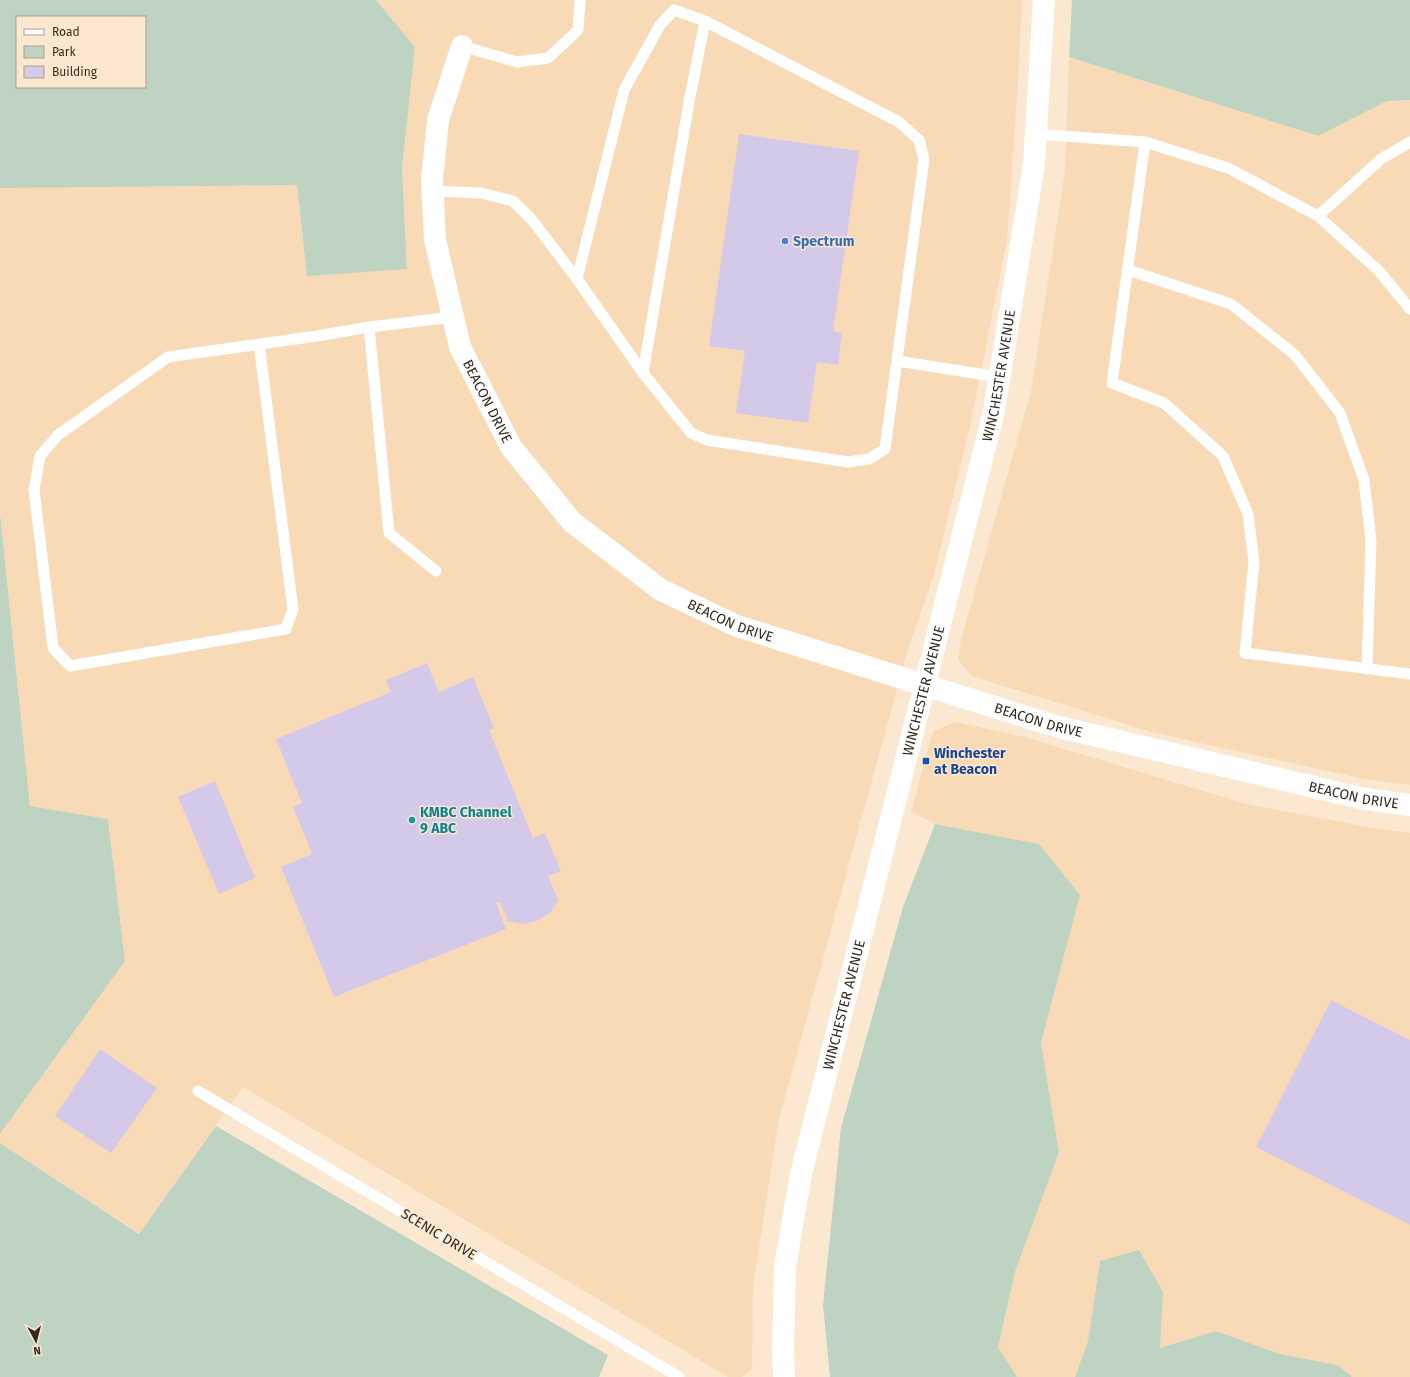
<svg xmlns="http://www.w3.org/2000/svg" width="1410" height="1377" font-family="'Fira Sans',sans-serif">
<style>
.built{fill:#f9dab6}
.green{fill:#bfd3c2;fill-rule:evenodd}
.building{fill:#d5c9e9}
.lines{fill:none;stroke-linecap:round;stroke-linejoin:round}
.lane{stroke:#fff;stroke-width:11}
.street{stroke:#fff;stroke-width:22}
.shop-dot{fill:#3f7fe0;stroke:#fce8d0;stroke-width:1.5}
.transit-dot{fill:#1a4fb4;stroke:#fce8d0;stroke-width:1.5}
.culture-dot{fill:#0f9aa8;stroke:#fce8d0;stroke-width:1.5}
.labels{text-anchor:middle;stroke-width:3;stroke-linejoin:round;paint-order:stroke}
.shop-label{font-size:14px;font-weight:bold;fill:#366cbe;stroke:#fce8d0;text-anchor:start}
.street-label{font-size:14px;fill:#352c20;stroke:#fce8d0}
.transit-label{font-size:14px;font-weight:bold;fill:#164399;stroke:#fce8d0;text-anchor:start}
.culture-label{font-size:14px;font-weight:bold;fill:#0d838f;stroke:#fce8d0;text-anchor:start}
</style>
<rect width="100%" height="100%" fill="#fce8d0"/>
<path class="built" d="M376,0H1022L1018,83L1007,240L972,417L934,575L908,649L779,1119L753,1286L752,1369L742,1377H728L243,1087L140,1234L0,1143V1134L125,961L108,819L30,806L0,512V188L297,185L307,276L407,268L402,168L415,47Z
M1069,57L1318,136L1387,101L1410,100V785L1364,779L1151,732L972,676L958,660L961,640L1031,391L1065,171Z
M955,722L1025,737L1246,804L1373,828L1410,833V1377H1352L1338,1365L1280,1354L1216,1331L1160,1348L1163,1292L1100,1261L1088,1341L1075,1377H1017L998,1347L1015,1272L1059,1152L1041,1043L1080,895L1039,844L935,824L911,812L933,731Z"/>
<path class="green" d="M0,0H376L415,47L402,168L407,269L307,276L297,185L0,188ZM17,17H145V87H17Z
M1072,0H1410V100L1387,101L1318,136L1069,57Z
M0,513L30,806L108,819L125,961L0,1134Z
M935,824L1039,844L1080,895L1041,1043L1059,1152L1015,1272L998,1347L1017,1377H830L823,1305L841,1128L903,907Z
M216,1126L608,1355L599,1377H0V1143L139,1234Z
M1139,1250L1163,1292L1160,1348L1216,1331L1280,1354L1338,1365L1352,1377H1075L1088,1341L1100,1261Z"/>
<path class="building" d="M739,134L859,151L833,331L842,333L838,365L817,362L808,423L736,413L745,351L709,346Z
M427,663L439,692L473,677L494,728L489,730L533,838L545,833L561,871L548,876L558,900L551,912L539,920L524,924L508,921L500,902L496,903L506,929L334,997L281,867L312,854L293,807L302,803L276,739L391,692L386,680Z
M215,781L255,878L219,894L178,797Z
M1331,1000L1410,1040V1225L1256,1147Z
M100,1049L157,1088L111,1153L55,1116Z"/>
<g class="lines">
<path class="lane" d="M462,46L517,62L548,58L578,30L580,0
M1036,134L1145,142L1228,168L1318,216L1379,271L1410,309
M1145,142L1112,383L1164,403L1223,456L1248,514L1254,562L1245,653L1410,674
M433,191L481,193L513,201L532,220L577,279L643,373L691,433L707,440L848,462L869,459L885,449L924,159L919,140L899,122L705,21L674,10L660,25L624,90L577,279
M1318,216L1381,159L1410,142
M1128,270L1231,304L1295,355L1340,413L1364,480L1371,541L1367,669
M369,327L389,533L436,571
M259,344L293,609L286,629L70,666L53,648L34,490L40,456L58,435L168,357L317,336L369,327L453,317
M897,361L999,377
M643,373L689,102L705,21
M198,1091L679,1377"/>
<g class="street">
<path id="s1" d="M462,46L438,120L432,180L435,240L460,347L511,447L572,522L661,590L737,626L1055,726L1365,799L1410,805"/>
<path id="s2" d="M784,1377L783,1348L785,1266L801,1174L994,411L1034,164L1044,0"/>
</g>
</g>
<circle class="shop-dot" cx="785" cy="241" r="4"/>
<rect class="transit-dot" x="922" y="757" width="8" height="8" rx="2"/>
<circle class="culture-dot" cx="412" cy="820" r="4"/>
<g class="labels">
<g class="shop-label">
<text x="793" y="246">Spectrum</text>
</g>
<g class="street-label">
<text dy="5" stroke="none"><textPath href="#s2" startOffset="1027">WINCHESTER AVENUE</textPath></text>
<text dy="5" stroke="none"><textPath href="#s1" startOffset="369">BEACON DRIVE</textPath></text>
<text dy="5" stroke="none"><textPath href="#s1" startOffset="705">BEACON DRIVE</textPath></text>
<text dy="5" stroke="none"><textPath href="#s2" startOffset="703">WINCHESTER AVENUE</textPath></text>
<text dy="5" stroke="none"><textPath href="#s1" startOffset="1029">BEACON DRIVE</textPath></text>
<text dy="5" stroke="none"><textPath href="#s1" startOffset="1353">BEACON DRIVE</textPath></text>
<text dy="5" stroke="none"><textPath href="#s2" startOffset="379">WINCHESTER AVENUE</textPath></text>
<text transform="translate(439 1234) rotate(31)" y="5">SCENIC DRIVE</text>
</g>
<g class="transit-label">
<text x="934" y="758">Winchester<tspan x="934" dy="16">at Beacon</tspan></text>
</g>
<g class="culture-label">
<text x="420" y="817">KMBC Channel<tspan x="420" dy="16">9 ABC</tspan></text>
</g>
</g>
<rect x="16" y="16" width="130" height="72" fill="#fce8d0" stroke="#ac9d8a"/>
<rect x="24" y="29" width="20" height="6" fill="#ffffff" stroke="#ac9d8a"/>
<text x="52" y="36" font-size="12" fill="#352c20">Road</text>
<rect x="24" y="46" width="20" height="12" fill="#bfd3c2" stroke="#ac9d8a"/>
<text x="52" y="56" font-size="12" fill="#352c20">Park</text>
<rect x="24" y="66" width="20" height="12" fill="#d5c9e9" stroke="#ac9d8a"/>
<text x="52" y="76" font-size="12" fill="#352c20">Building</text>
<g transform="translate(36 1341) rotate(173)" stroke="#fce8d0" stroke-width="3" paint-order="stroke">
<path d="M0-3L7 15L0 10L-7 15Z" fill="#352c20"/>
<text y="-6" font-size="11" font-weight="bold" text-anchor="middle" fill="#352c20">N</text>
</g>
</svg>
